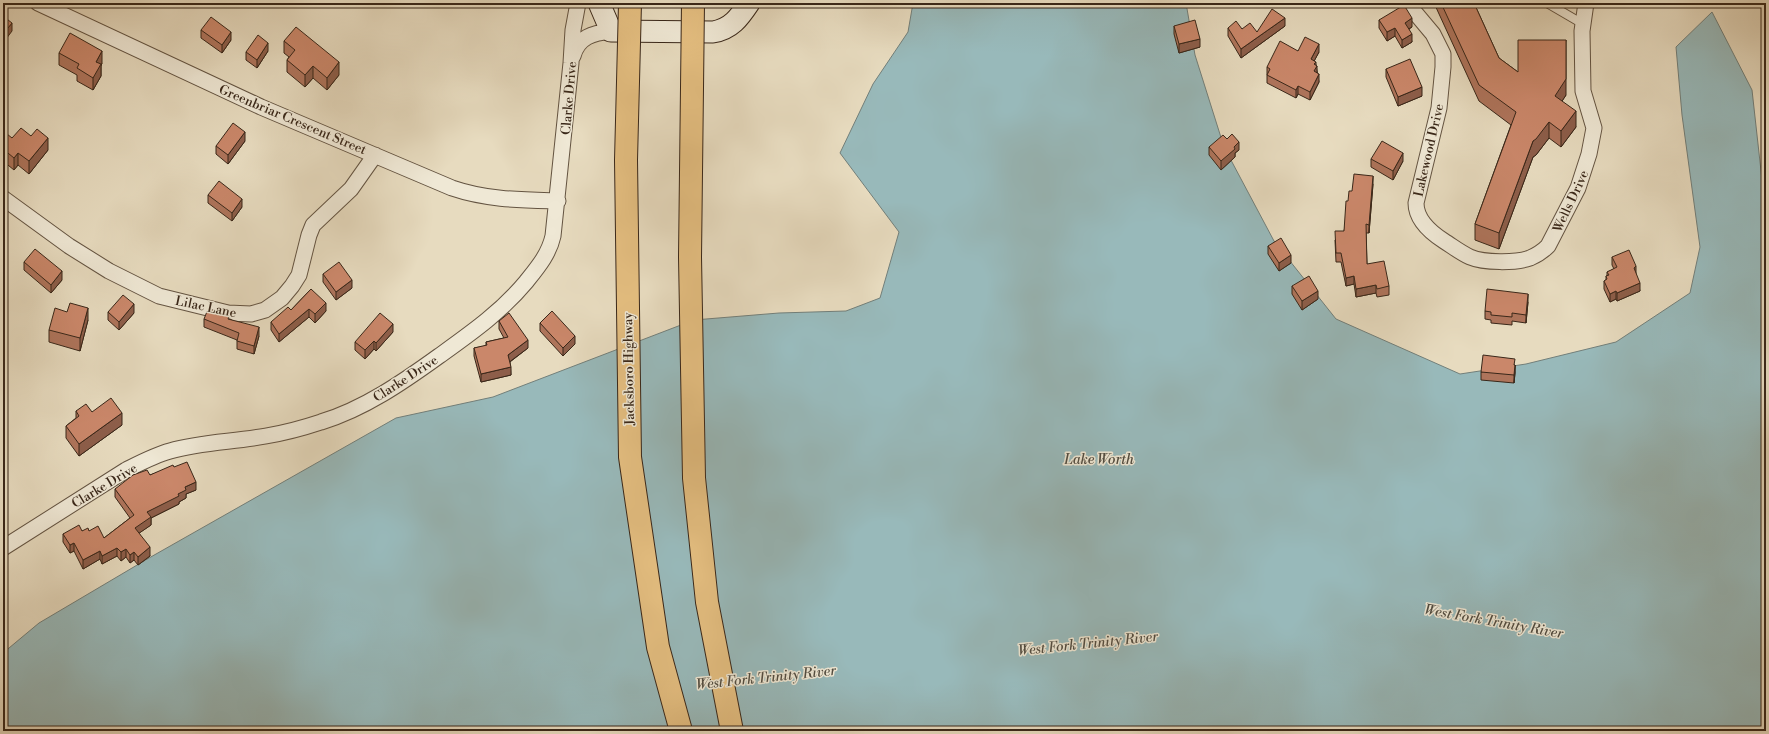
<svg xmlns="http://www.w3.org/2000/svg" width="1769" height="734" font-family="'Libre Bodoni',serif">
<style>
.water{fill:#98b9ba;stroke:#727f7a}
.lines{fill:none;stroke-linecap:round;stroke-linejoin:round}
.service-casing{stroke:#645442;stroke-width:10}
.minor-casing{stroke:#645442;stroke-width:17}
.secondary-casing{stroke:#392719;stroke-width:23}
.service{stroke:#efe8d5;stroke-width:8}
.minor{stroke:#efe8d5;stroke-width:15}
.secondary{stroke:#efe8d5;stroke-width:21}
.motorway-bridge-casing{stroke:#392719;stroke-width:24;stroke-linecap:butt}
.motorway-bridge{stroke:#e4be80;stroke-width:22}
.wall{fill:#ae745b;stroke:#392719}
.shaded-wall{fill:#8d5e4a;stroke:#392719}
.building{fill:#ca876a;stroke:#392719}
.labels{text-anchor:middle;stroke-width:3;stroke-linejoin:round;paint-order:stroke}
.street-label{font-size:13px;fill:#392719;stroke:#efe8d5}
.water-label{font-size:14px;font-style:italic;fill:#514c41;stroke:#efe8d5}
</style>
<rect width="100%" height="100%" fill="#e7dbbf"/>
<filter id="stains"><feTurbulence type="fractalNoise" baseFrequency=".005" numOctaves="4"/><feColorMatrix values="0 0 0 0 .2 0 0 0 0 .09 0 0 0 0 .02 0 0 0 .5 -.17"/></filter>
<radialGradient id="worn" r=".72"><stop offset=".6" stop-color="#630" stop-opacity="0"/><stop offset="1" stop-color="#630" stop-opacity=".3"/></radialGradient>
<path class="water" d="M913,3H1186L1195,55L1224,147L1274,241L1336,319L1460,374L1526,364L1616,342L1690,293L1700,247L1682,115L1676,47L1712,12L1752,90L1763,189L1766,195V731H3V653L39,623L149,558L396,418L493,397L694,320L779,313L846,311L880,298L899,232L840,153L873,84L908,32Z"/>
<g class="lines">
<g class="service-casing">
<path id="service" d="M1547,3L1583,24"/>
</g>
<g class="minor-casing">
<path id="minor" d="M38,3L261,107L452,188C487,200 522,200 558,201
M1407,3L1433,34L1443,54V67L1439,108L1416,203C1416,220 1430,232 1444,241C1452,246 1461,253 1470,257C1484,263 1516,263 1530,258C1537,255 1543,251 1548,246L1578,188L1589,154L1594,128L1583,91L1582,31L1586,3
M573,56C578,37 593,33 611,31
M3,198L69,246L109,271L159,296L228,313L251,314L265,310L282,298L292,286L299,275L309,235L313,225L351,189L375,155
M3,548L126,470C140,463 155,455 170,451C201,442 234,442 266,436C284,433 303,428 321,422C364,409 403,382 439,356C471,333 501,312 526,282C538,267 549,254 553,236L571,63L573,30L578,3"/>
</g>
<g class="secondary-casing">
<path id="secondary" d="M599,3L611,31L713,32C731,29 739,18 749,3"/>
</g>
<use href="#service" class="service"/>
<use href="#minor" class="minor"/>
<use href="#secondary" class="secondary"/>
<g class="motorway-bridge-casing">
<path id="motorway-bridge" d="M630,3L626,160L630,457L658,647L681,731
M693,3L690,257L694,478L707,602L732,731"/>
</g>
<use href="#motorway-bridge" class="motorway-bridge"/>
</g>
<path class="wall" d="M1434,3H1474L1499,58L1518,72L1566,95L1562,101L1576,127L1561,147L1549,138L1536,155L1533,157L1499,249L1475,240V224L1511,125L1479,101Z
M1379,20L1412,27L1409,29L1412,42L1402,48L1395,36L1387,41L1379,28Z
M1174,26L1200,47L1179,53L1174,34Z
M1285,26L1241,58L1228,36V28L1242,29L1257,32Z
M201,30L231,40L222,53L201,38Z
M284,41L339,75L327,90L313,78L305,87L287,72V60L289,57L284,53Z
M268,51L257,68L246,60V52Z
M1298,51L1319,52L1314,61L1316,65L1319,82L1310,100L1298,94L1296,98L1267,83V67Z
M59,53L102,63L101,66V76L93,90L77,81V75L59,65Z
M1386,69L1422,96L1398,106L1386,77Z
M31,136L48,150L29,174L18,165L14,170L3,161V138H12Z
M1227,139L1239,150L1235,153V157L1221,170L1209,155V147Z
M245,141L228,164L216,154V146Z
M1371,159L1403,161L1393,180L1371,167Z
M1373,184L1369,233H1366L1367,264L1389,286V295L1377,297L1376,293L1356,297L1354,284L1346,286L1341,262H1336L1335,240L1344,231L1352,191Z
M208,195L242,207L232,221L208,203Z
M1268,246L1291,263L1279,271L1268,254Z
M1612,257L1636,274L1640,291L1617,301L1616,299L1610,302L1604,289V281L1606,280V276H1607V272L1614,269L1612,265Z
M24,262L62,280L51,293L24,270Z
M323,274L352,288L336,300L323,282Z
M1292,286L1318,299L1302,310L1292,294Z
M311,289L326,311L315,323L309,317L279,342L271,330V322L291,310Z
M1528,302L1526,323L1512,321V325L1491,323V320L1485,319V311Z
M108,312L134,313L119,330L108,320Z
M204,319H230L259,336L254,354L237,349V340L204,327Z
M88,320L80,351L49,342V330Z
M499,321L528,348L510,362L511,375L481,382L474,356V348L486,346V342L504,338L499,329Z
M540,323L575,344L563,356L540,331Z
M393,332L376,351L374,349L365,359L355,350V342Z
M1515,365V373L1514,383L1481,380V372Z
M76,411L92,412L122,425L79,456L66,438V426L76,418Z
M174,467L196,490L186,494V498L179,502V504L151,518V525L139,533L150,556L138,565L134,560L130,563L126,557L121,561L117,556L102,564L100,559L83,569L74,551L70,553L63,542V534L82,531H89L104,538L130,518L115,497V489L150,475Z"/>
<path class="shaded-wall" d="M1285,18V26L1241,58V49Z
M1412,18V27L1405,31V23Z
M12,23V31L3,43V34Z
M1395,28V36L1387,41V32Z
M231,32V40L222,53V45Z
M1412,34V42L1402,48V40Z
M1200,39V47L1179,53V44Z
M1566,40V95L1555,112V96Z
M268,43V51L257,68V60Z
M1319,44V52L1311,67V59Z
M102,51V63L101,66V76L93,90V78L96,62Z
M339,62V75L327,90V78Z
M1316,62V68L1317,66V74L1314,79V64Z
M313,66V78L305,87V75Z
M1319,74V82L1310,100V92Z
M1298,86V94L1296,98V90Z
M1422,87V96L1398,106V97Z
M1576,111V127L1561,147V131Z
M1549,122V138L1536,155L1533,157L1499,249V233L1533,141Z
M245,132V141L228,164V155Z
M48,138V150L29,174V161Z
M1239,142V150L1235,153V157L1221,170V161L1234,147Z
M18,153V165L14,170V158Z
M1403,153V161L1393,180V171Z
M1373,176V184L1369,233V225Z
M242,199V207L232,221V213Z
M1291,255V263L1279,271V263Z
M1636,266V275L1634,268Z
M62,271V280L51,293V285Z
M1354,276V284L1346,286V278Z
M352,280V288L336,300V292Z
M1640,283V291L1617,301V293Z
M1376,285V293L1356,297V289Z
M1318,291V299L1302,310V301Z
M1616,291V299L1610,302V294Z
M1528,294V302L1526,323V315Z
M326,303V311L315,323V314Z
M134,304V313L119,330V322Z
M88,308V320L80,351V338Z
M309,309V317L279,342V334Z
M393,324V332L376,351V343Z
M259,327V336L254,354V346Z
M575,336V344L563,356V348Z
M528,340V348L508,363V355Z
M374,341V349L365,359V350Z
M1515,365V373L1514,383V375Z
M511,367V375L481,382V374Z
M122,413V425L79,456V444Z
M196,482V490L186,494V498L179,502V504L151,518V525L135,536V528L147,512L185,487Z
M74,543V551L70,553V545Z
M150,547V556L138,565V557Z
M117,548V556L102,564V556Z
M126,549V557L121,561V552Z
M100,551V559L83,569V560Z
M134,552V560L130,563V555Z"/>
<path class="building" d="M1441,3H1474L1499,58L1518,72V40H1566V79L1555,96L1576,111L1561,131L1549,122L1536,139L1533,141L1499,233L1475,224L1516,112L1479,85Z
M1404,5L1412,18L1405,23L1412,34L1402,40L1395,28L1387,32L1379,20Z
M1272,9L1285,18L1241,49L1228,28L1236,21L1242,29L1250,23L1257,32Z
M3,16L12,23L3,34Z
M211,17L231,32L222,45L201,30Z
M1195,20L1200,39L1179,44L1174,26Z
M296,27L339,62L327,78L313,66L305,75L287,60L295,50L284,41Z
M70,33L102,51L96,62L101,64L93,78L77,68L79,64L59,53Z
M258,35L268,43L257,60L246,52Z
M1305,37L1319,44L1311,59L1316,62L1314,64L1317,66L1314,71L1319,74L1310,92L1298,86L1296,90L1267,75L1270,69L1267,67L1280,41L1298,51Z
M1410,59L1422,87L1398,97L1386,69Z
M233,123L245,132L228,155L216,146Z
M21,128L31,136L37,129L48,138L29,161L18,153L14,158L3,149V138L7,134L12,138Z
M1232,134L1239,142L1234,147L1235,149L1221,161L1209,147L1223,135L1227,139Z
M1382,141L1403,153L1393,171L1371,159Z
M1354,174L1373,176L1369,225L1366,224L1367,264L1384,261L1389,286L1377,289L1376,285L1356,289L1354,276L1346,278L1341,253H1336L1335,231H1344L1346,201H1348L1349,191H1352Z
M219,181L242,199L232,213L208,195Z
M1281,238L1291,255L1279,263L1268,246Z
M35,249L62,271L51,285L24,262Z
M1629,250L1636,266L1634,268L1640,283L1617,293L1616,291L1610,294L1604,281L1607,279L1606,276L1609,275L1607,272L1617,267L1612,257Z
M339,262L352,280L336,292L323,274Z
M1309,276L1318,291L1302,301L1292,286Z
M311,289L326,303L315,314L309,309L279,334L271,322L288,307L291,310Z
M1487,289L1528,294L1526,315L1512,313V317L1491,315V312L1485,311Z
M123,295L134,304L119,322L108,312Z
M70,303L88,308L80,338L49,330L55,308L67,312Z
M208,309L230,314L228,319L259,327L254,346L237,341L239,333L204,319Z
M552,311L575,336L563,348L540,323Z
M380,313L393,324L376,343L374,341L365,350L355,342Z
M509,313L528,340L508,355L511,367L481,374L474,348L487,345L486,342L508,337L499,321Z
M1483,355L1515,359L1514,365H1515L1514,375L1481,372Z
M111,398L122,413L79,444L66,426L79,416L76,411L86,404L92,412Z
M187,462L196,482L185,487L186,490L178,494L179,496L147,512L151,517L135,528L150,547L138,557L134,552L130,555L126,549L121,552L117,548L102,556L100,551L83,560L74,543L70,545L63,534L79,525L82,531L88,528L89,531L98,526L104,538L134,515L115,489L133,475L147,470L150,475L173,465L174,467Z"/>
<g class="labels">
<g class="street-label">
<text transform="translate(568 98) rotate(-85)" y="5">Clarke Drive</text>
<text transform="translate(293 119) rotate(23)" y="5">Greenbriar Crescent Street</text>
<text transform="translate(1428 150) rotate(-77)" y="5">Lakewood Drive</text>
<text transform="translate(1570 201) rotate(-65)" y="5">Wells Drive</text>
<text transform="translate(206 306) rotate(12)" y="5">Lilac Lane</text>
<text transform="translate(628 369) rotate(-91)" y="5">Jacksboro Highway</text>
<text transform="translate(405 378) rotate(-33)" y="5">Clarke Drive</text>
<text transform="translate(104 485) rotate(-31)" y="5">Clarke Drive</text>
</g>
<g class="water-label">
<text x="1099" y="464">Lake Worth</text>
<text transform="translate(1494 621) rotate(10)" y="5">West Fork Trinity River</text>
<text transform="translate(1088 643) rotate(-6)" y="5">West Fork Trinity River</text>
<text transform="translate(766 677) rotate(-6)" y="5">West Fork Trinity River</text>
</g>
</g>
<rect width="1769" height="734" fill="none" stroke="#e7dbbf" stroke-width="16"/>
<rect x="4" y="4" width="1761" height="726" fill="none" stroke="#392719" stroke-width="2"/>
<rect x="8" y="8" width="1753" height="718" fill="none" stroke="#392719"/>
<rect width="100%" height="100%" filter="url(#stains)"/>
<rect width="100%" height="100%" fill="url(#worn)"/>
</svg>
